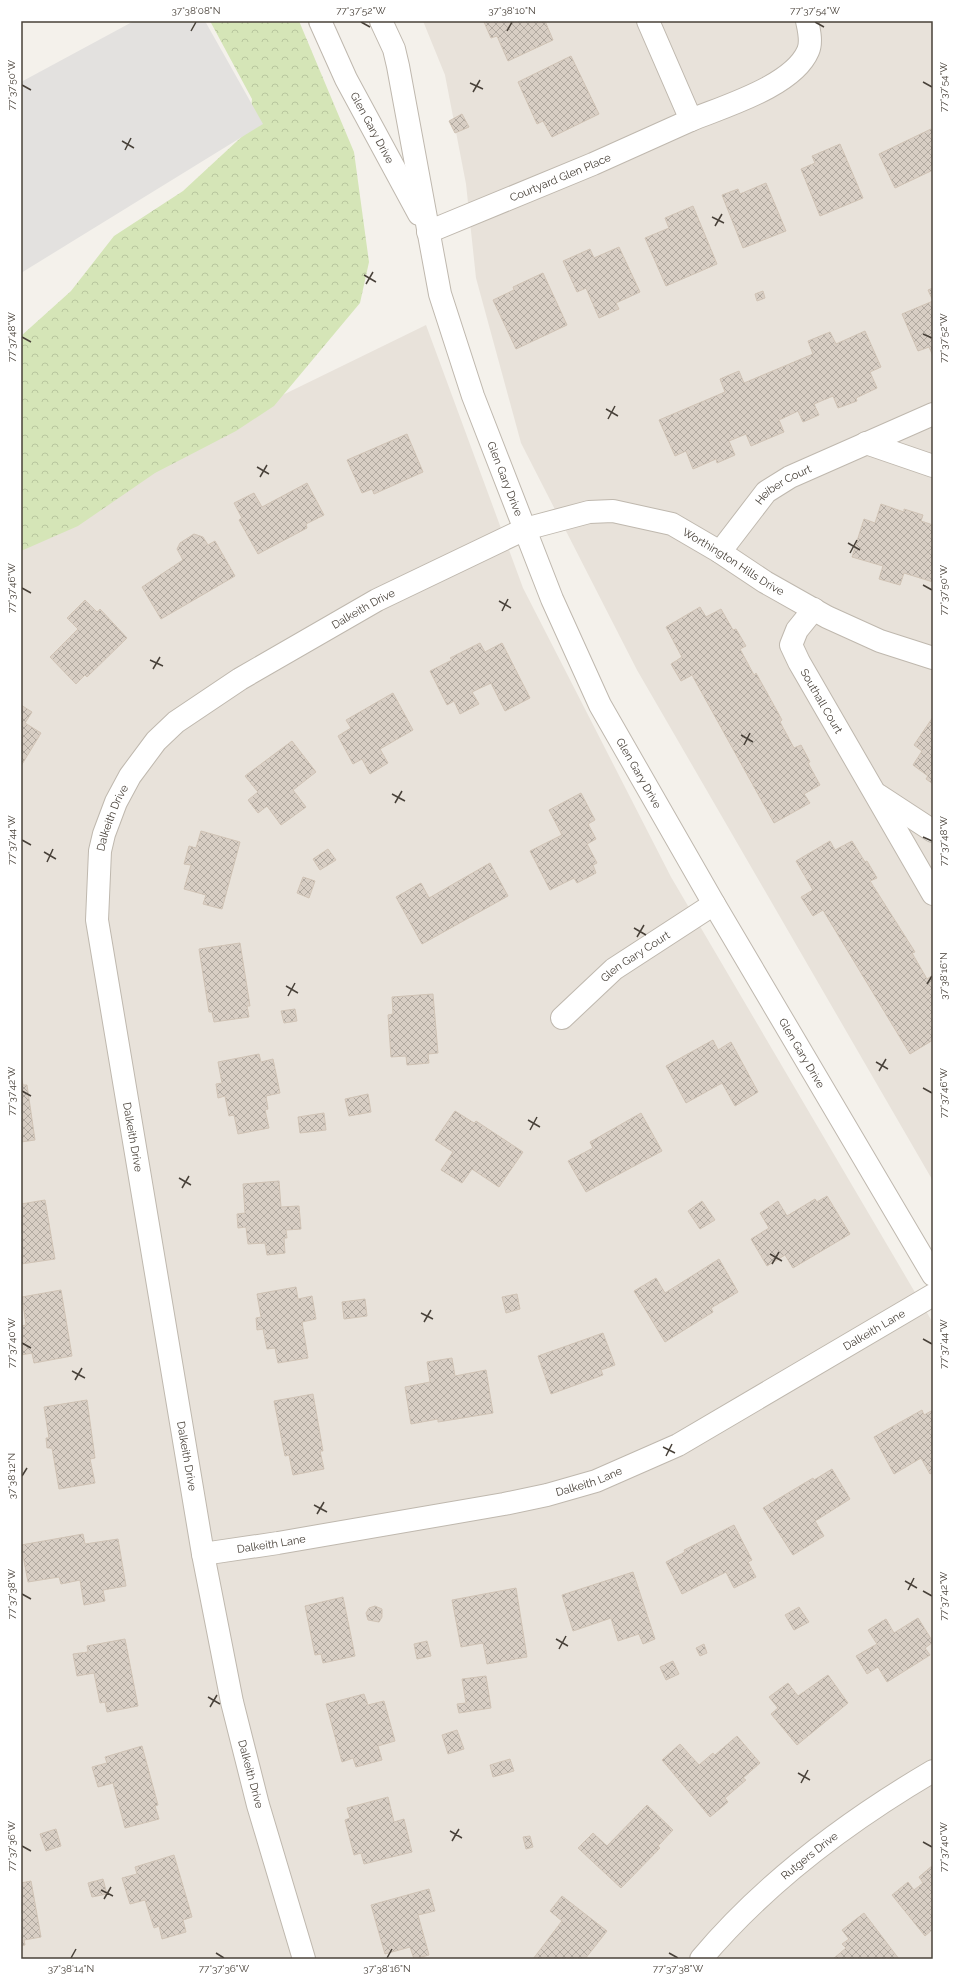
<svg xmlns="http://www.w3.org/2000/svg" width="954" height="1980" font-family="Raleway,sans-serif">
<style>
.residential{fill:#e8e2da}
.forest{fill:url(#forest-crowns)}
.parking{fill:#e3e1df}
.building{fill:url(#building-cross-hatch);stroke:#d0c3b5}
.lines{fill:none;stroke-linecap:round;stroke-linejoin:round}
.street-casing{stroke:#bfb8ae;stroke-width:24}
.street{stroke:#fff;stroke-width:22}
.ticks{fill:none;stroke:#484139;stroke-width:1.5}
.labels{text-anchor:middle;stroke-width:3;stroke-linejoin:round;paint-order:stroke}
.street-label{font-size:11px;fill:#484139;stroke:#fff}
.neatline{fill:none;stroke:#484139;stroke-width:1.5}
.ticks-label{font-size:10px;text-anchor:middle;fill:#484139}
</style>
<defs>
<pattern id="forest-crowns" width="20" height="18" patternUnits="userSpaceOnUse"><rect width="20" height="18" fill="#d5e5b7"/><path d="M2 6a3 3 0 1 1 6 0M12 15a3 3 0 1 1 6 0" fill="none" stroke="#b8c69e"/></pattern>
<pattern id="building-cross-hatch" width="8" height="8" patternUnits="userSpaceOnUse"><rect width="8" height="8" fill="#d8cec4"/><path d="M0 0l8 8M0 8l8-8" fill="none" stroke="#b1a9a0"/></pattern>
</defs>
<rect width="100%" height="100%" fill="#f4f1eb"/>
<path class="residential" d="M423,21H933V1181L637,670L521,443L476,278L466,184L445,75Z
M426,325L523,588L671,877L933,1323V1959H21V523Z"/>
<path class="forest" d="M210,21H299L354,152L369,262L360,303L274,406L236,431L155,473L78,526L21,551V336L71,291L114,236L183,191L249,130L252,99Z"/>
<path class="parking" d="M134,21H205L263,124L21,273V82Z"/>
<path class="building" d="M487,21H545L553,40L508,61L497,36L491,38L484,22Z
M571,56L599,114L552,137L543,121L537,124L518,82Z
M462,114L469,127L455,133L449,121Z
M931,129L933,132V170L895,188L879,154Z
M840,144L863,198L820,216L801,169L815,163L812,156Z
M766,183L786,231L743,248L722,195L738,189L740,194Z
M693,206L717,264L666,286L645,238L669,228L665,218Z
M619,247L640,292L616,303L619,309L599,318L586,288L577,292L563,261L590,249L594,258Z
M543,273L567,325L516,349L493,300L514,290L513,287Z
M933,288V301L928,290Z
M763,291L765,298L757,301L755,294Z
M933,301V356L929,347L918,351L902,314Z
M865,331L881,367L870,372L877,388L856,398L857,401L838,408L833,396L814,404L819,415L803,422L798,411L779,420L784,432L751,446L746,434L729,441L735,455L717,463L716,459L693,469L686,451L675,456L659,420L725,392L720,379L739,371L744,383L813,354L808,341L830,332L836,344Z
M407,434L423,472L374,494L372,489L362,493L347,460Z
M307,483L324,515L306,524L307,528L258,554L239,520L242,518L234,503L254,493L262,507Z
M881,504L904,512V509L923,515L921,521L933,525V582L904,573L900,585L879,579L883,566L852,557L864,519L875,523Z
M194,534L203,537L208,545L215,541L235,576L161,619L142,587L183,560L177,549L180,543Z
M85,600L97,612L100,609L127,638L87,677L85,675L76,684L50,657L78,629L67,618Z
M700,607L706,617L721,609L733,630L736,629L746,646L740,649L754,675L756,673L782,720L780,722L794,748L801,745L810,762L808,763L820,785L804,794L810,803L774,823L692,675L681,681L671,664L682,657L666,627Z
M480,643L485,652L502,643L530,698L505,711L491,683L472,692L479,704L460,714L454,701L447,705L430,671L452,660L450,658Z
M393,693L413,730L380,749L388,763L370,774L362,759L353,764L338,736L351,728L346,720Z
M21,705L32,712L25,723L41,733L21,766Z
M933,717V784L926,779L928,776L913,765L922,751L914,745Z
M292,741L316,772L293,790L306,807L281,825L267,806L258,813L248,800L258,792L245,776Z
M581,793L595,820L588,824L596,839L587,844L597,863L593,865L596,873L577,883L574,878L550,890L530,851L562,835L549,810Z
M201,831L240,842L222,909L203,904L206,895L184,889L191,865L184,864L189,846L196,848Z
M830,841L835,850L852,841L865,862L867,861L877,878L870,881L915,952L912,953L927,979L933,975V1040L910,1054L823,910L813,916L801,897L813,890L796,861Z
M328,849L336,860L320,870L313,859Z
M490,863L508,896L422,944L396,897L421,883L429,898Z
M303,877L315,881L309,898L297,893Z
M240,943L250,1006H247L249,1017L214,1022L212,1012H209L199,949Z
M433,994L438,1053L428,1054L429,1063L407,1065L406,1056L391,1057L388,1015L393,1014L392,997Z
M295,1009L297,1021L284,1023L281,1011Z
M713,1040L718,1050L731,1042L758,1092L735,1106L722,1083L686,1103L666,1066Z
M259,1054L261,1062L273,1059L280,1093L266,1096L268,1109L265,1110L269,1128L238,1134L234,1115L229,1116L225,1096L218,1098L216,1084L222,1083L218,1062Z
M21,1075L23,1085H27L35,1140L21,1142Z
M368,1094L371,1112L349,1116L345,1099Z
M455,1111L474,1123L476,1121L523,1152L499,1187L472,1169L462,1183L441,1170L453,1152L435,1140Z
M324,1113L326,1130L300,1133L298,1117Z
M641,1113L662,1151L586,1192L568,1161L593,1148L590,1142Z
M279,1181L281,1207L299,1206L301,1229L286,1230L287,1238H284L285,1253L267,1255L265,1243L248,1244L246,1227L238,1228L237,1214L245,1213L243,1184Z
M827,1196L850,1234L793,1268L785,1255L767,1266L751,1239L769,1228L760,1213L778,1201L787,1216L815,1199L817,1202Z
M45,1200L55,1259L21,1264V1204Z
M702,1201L715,1220L700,1229L688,1211Z
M719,1259L738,1292L711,1308L713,1312L665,1342L634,1291L656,1278L665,1293Z
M296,1287L298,1299L312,1296L316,1319L302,1322L308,1358L278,1363L275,1348L267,1349L263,1329L257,1330L256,1318L261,1317L257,1294Z
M61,1290L72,1356L34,1363L32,1353L21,1355V1326L26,1325L22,1297Z
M517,1294L520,1309L506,1313L502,1297Z
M365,1299L367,1316L344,1319L342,1302Z
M603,1333L615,1365L601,1370L603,1375L551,1394L538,1356Z
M452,1358L455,1376L486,1370L493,1413L438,1422V1419L411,1424L405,1387L430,1382L427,1362Z
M313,1394L323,1451H320L324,1469L293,1475L289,1455L285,1456L274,1401Z
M87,1400L95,1458L90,1459L95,1483L59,1489L52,1448H47L46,1438H49L44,1407Z
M922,1410L924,1415L933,1410V1472L930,1474L921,1458L894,1474L874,1437Z
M832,1469L850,1499L815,1521L824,1536L793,1555L763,1508L813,1478L814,1480Z
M734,1525L752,1560L748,1562L756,1577L734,1588L726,1572L682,1594L666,1562L685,1552L684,1550Z
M83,1534L85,1544L118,1539L126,1586L103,1590L105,1601L84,1605L80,1580L61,1584L59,1577L28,1582L21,1545Z
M633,1572L655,1639L643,1644L639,1634L618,1641L611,1618L573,1631L562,1595Z
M516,1588L527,1657L487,1664L483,1643L461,1647L452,1600Z
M343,1597L355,1656L323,1663L321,1654L315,1655L305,1606Z
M375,1606L382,1609V1617L379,1622L368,1620L366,1613L369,1608Z
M799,1607L809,1622L794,1630L785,1615Z
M918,1618L933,1642L925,1648L930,1655L887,1682L878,1667L867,1674L856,1656L877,1644L868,1630L886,1619L894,1633Z
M125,1639L138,1706L107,1712L105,1702L100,1703L94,1673L77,1676L73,1654L88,1652L87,1646Z
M427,1641L431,1656L417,1659L414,1644Z
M704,1644L707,1653L700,1656L696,1648Z
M673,1661L679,1674L666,1680L660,1667Z
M828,1675L848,1703L797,1745L771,1714L778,1708L769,1697L788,1683L798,1696Z
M486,1676L491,1708L459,1713L457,1704L466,1703L462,1679Z
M364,1694L368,1705L384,1701L395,1741L378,1746L382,1760L356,1767L353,1758L342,1762L326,1704Z
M457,1730L464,1749L448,1754L442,1735Z
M737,1736L760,1763L743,1778L746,1780L725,1798L728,1802L710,1817L662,1760L680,1744L699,1765L713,1753L715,1755Z
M142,1746L158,1805L155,1806L159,1819L125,1828L113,1783L98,1787L92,1767L107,1763L105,1757Z
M510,1759L514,1771L493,1777L490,1765Z
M388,1797L394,1822L404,1819L412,1852L364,1864L361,1853L354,1855L345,1820L350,1818L347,1808Z
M647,1805L673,1830L658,1846L660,1848L621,1888L578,1848L593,1833L607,1846Z
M56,1829L61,1846L46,1851L40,1834Z
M530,1836L533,1847L526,1849L523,1837Z
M174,1855L192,1917L183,1920L186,1932L162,1939L159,1926L154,1928L145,1900L130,1904L122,1878L137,1874L135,1867Z
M933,1865V1929L925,1936L892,1895L908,1882L914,1890L923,1883L919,1877Z
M103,1879L107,1894L92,1897L88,1883Z
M31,1881L41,1937L24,1940L25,1945L21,1946V1883Z
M429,1889L435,1911L418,1915L429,1955L414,1959L410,1947L385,1954L371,1905Z
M562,1896L607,1931L585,1959H533L562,1921L550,1911Z
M864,1913L899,1959H833L846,1948L842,1944L849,1939L842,1930Z"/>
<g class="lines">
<g class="street-casing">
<g id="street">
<path id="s1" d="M320,21L346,79L419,214"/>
<path id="s2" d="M381,21L394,49L398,66L440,294L473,396L552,599L600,705L714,904L933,1275"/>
<path d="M648,21L691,120C725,106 793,86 808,51C812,42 809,30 807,21"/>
<path id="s3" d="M428,232L593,164L691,120"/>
<path d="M866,443L933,466"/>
<path id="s4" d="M720,552L766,492L790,477L933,414"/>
<path id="s5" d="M814,609L797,630L791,645L799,662L933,894"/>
<path d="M878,795L933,831"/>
<path id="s6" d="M562,1018L614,969L714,904"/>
<path id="s7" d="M203,1554L278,1543L504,1504L547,1495L596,1481L678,1445L933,1295"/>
<path id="s8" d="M304,1959L258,1805L232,1702L203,1554L97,920L100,851L104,834L116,802L130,776L156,741L176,722L240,679L377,600L525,529L589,512L613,511L672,524L720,552L765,582L827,617L880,641L933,658"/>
<path id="s9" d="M701,1959C765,1883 848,1821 933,1771"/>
</g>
</g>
<use href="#street" class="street"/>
</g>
<path class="ticks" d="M361,22L370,27M815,22L824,27M191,31L196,22M507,31L512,22M923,82L932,87M470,83L483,89M22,85L31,90M473,92L480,80M122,141L134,148M125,150L131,138M712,217L724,223M715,226L722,214M364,275L376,282M366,284L373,272M923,334L932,338M22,337L31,342M606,409L618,416M608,419L615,406M257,467L269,474M260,477L267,465M848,543L860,550M850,553L857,540M923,585L932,590M22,588L31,593M499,601L511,608M502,611L508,599M150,660L163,666M153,669L160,657M741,735L753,742M744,745L750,733M392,794L405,801M395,803L402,791M923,837L932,841M22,840L31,845M44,852L56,859M47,862L53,849M634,928L646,935M637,937L644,925M927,984L932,976M286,986L298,993M288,996L295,983M876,1062L888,1069M879,1071L886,1059M923,1088L932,1093M22,1091L31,1096M528,1120L540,1127M530,1130L537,1117M179,1178L191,1185M182,1188L189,1176M770,1254L782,1261M772,1264L779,1252M421,1313L433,1319M424,1322L431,1310M923,1339L932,1344M22,1343L31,1348M72,1371L85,1378M75,1380L82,1368M663,1447L675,1453M666,1456L672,1444M22,1476L27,1468M314,1505L327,1512M317,1514L324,1502M905,1581L917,1588M908,1590L914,1578M923,1591L932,1596M22,1594L31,1599M556,1639L568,1646M559,1649L566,1636M208,1697L220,1704M210,1707L217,1695M798,1773L810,1780M801,1783L808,1770M450,1831L462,1838M452,1841L459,1829M923,1842L932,1847M22,1846L31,1851M101,1890L113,1896M104,1899L111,1887M216,1953L224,1958M669,1953L678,1958M71,1958L76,1949M387,1958L392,1949"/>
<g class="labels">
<g class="street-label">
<text dy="4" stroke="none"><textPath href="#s1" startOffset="119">Glen Gary Drive</textPath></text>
<text dy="4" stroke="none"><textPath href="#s3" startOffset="143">Courtyard Glen Place</textPath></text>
<text dy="4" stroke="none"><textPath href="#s2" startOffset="476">Glen Gary Drive</textPath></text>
<text dy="4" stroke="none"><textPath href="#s4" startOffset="94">Heiber Court</textPath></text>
<text dy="4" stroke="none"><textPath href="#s8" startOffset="1904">Worthington Hills Drive</textPath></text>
<text dy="4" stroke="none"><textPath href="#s8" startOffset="1501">Dalkeith Drive</textPath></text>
<text dy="4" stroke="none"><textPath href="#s5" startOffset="107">Southall Court</textPath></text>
<text dy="4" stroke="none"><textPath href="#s2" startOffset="800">Glen Gary Drive</textPath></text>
<text dy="4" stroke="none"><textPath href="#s8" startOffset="1165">Dalkeith Drive</textPath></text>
<text dy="4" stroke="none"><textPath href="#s6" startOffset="96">Glen Gary Court</textPath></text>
<text dy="4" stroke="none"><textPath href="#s2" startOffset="1124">Glen Gary Drive</textPath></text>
<text transform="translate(133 1137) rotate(80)" y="4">Dalkeith Drive</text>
<text dy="4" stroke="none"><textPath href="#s7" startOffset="717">Dalkeith Lane</textPath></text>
<text transform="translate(187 1456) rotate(80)" y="4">Dalkeith Drive</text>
<text dy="4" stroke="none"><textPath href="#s7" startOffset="393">Dalkeith Lane</textPath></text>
<text dy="4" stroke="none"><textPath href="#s7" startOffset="69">Dalkeith Lane</textPath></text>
<text transform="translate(251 1774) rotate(75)" y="4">Dalkeith Drive</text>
<text dy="4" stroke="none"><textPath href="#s9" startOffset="150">Rutgers Drive</textPath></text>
</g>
</g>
<rect width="954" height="1980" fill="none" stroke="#ffffff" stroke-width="44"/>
<rect x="22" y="22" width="910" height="1936" class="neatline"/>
<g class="ticks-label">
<text x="196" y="14">37°38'08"N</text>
<text x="361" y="14">77°37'52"W</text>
<text x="512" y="14">37°38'10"N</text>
<text x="815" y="14">77°37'54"W</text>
<text transform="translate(11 85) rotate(-90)" y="4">77°37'50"W</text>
<text transform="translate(943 87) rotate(-90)" y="4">77°37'54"W</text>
<text transform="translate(11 337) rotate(-90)" y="4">77°37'48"W</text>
<text transform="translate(943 338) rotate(-90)" y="4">77°37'52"W</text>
<text transform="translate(11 588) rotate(-90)" y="4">77°37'46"W</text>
<text transform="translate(943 590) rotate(-90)" y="4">77°37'50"W</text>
<text transform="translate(11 840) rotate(-90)" y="4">77°37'44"W</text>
<text transform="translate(943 841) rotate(-90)" y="4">77°37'48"W</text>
<text transform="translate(943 976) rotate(-90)" y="4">37°38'16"N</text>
<text transform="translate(11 1091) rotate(-90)" y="4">77°37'42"W</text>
<text transform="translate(943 1093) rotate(-90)" y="4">77°37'46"W</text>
<text transform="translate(11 1343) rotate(-90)" y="4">77°37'40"W</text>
<text transform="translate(943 1344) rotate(-90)" y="4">77°37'44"W</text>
<text transform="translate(11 1476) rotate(-90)" y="4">37°38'12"N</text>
<text transform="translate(11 1594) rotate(-90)" y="4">77°37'38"W</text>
<text transform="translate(943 1596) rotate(-90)" y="4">77°37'42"W</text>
<text transform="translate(11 1846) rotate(-90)" y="4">77°37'36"W</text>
<text transform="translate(943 1847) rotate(-90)" y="4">77°37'40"W</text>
<text x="71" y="1972">37°38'14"N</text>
<text x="224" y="1972">77°37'36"W</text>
<text x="387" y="1972">37°38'16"N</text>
<text x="678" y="1972">77°37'38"W</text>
</g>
</svg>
